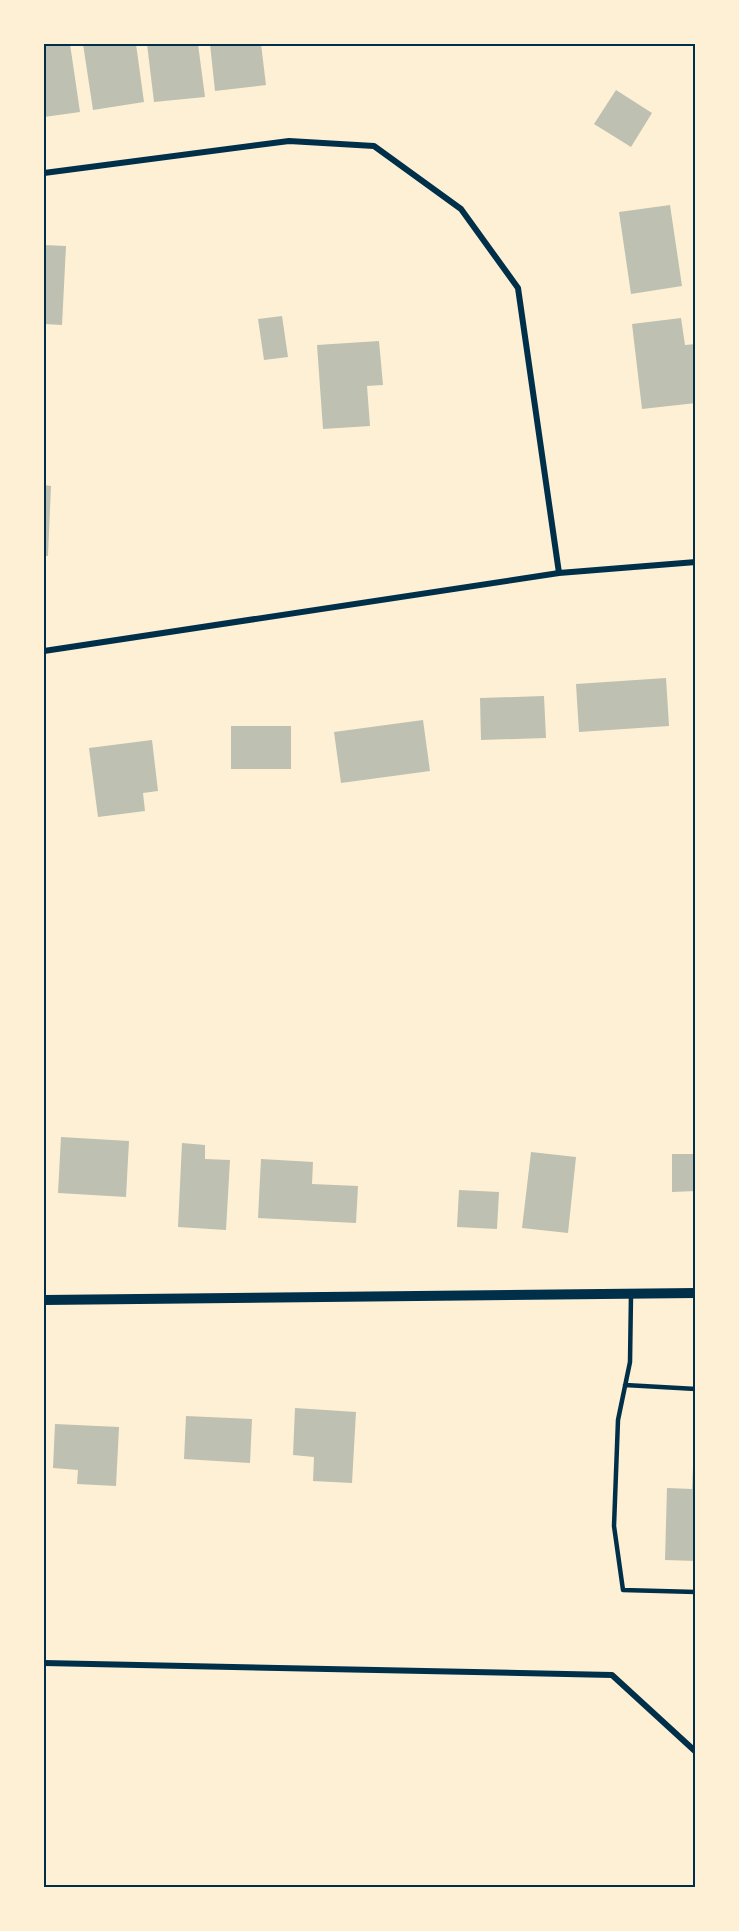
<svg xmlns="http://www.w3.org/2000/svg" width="739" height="1931" font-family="Mulish,sans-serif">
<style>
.building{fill:#bec0b2}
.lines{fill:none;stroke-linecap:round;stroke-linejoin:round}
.service{stroke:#003049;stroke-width:4.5}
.minor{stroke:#003049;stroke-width:6}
.tertiary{stroke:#003049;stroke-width:10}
.neatline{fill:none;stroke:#003049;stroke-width:2}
</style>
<rect width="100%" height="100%" fill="#fdf0d5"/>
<path class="building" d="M44,44H70L80,112L44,117Z
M83,44H136L144,102L93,110Z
M147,44H198L205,97L154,102Z
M210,44H261L266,85L215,91Z
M616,90L652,113L631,147L594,124Z
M670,205L682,286L631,294L619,212Z
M44,245L66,246L62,325L44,324Z
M282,316L288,357L264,360L258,319Z
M681,318L685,345L696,344V375H694L696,403L642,409L632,324Z
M379,341L383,385L367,386L370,426L323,429L317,345Z
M44,485L51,486L48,556H44Z
M666,678L669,726L579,732L576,684Z
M544,696L546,738L481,740L480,698Z
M423,720L430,771L341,783L334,732Z
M231,726H291V769H231Z
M152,740L158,791L143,793L145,811L98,817L89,748Z
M61,1137L129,1141L126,1197L58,1193Z
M182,1143L205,1145V1159L230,1160L226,1230L178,1227Z
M531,1152L576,1157L568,1233L522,1228Z
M672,1154H696V1191L672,1192Z
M261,1159L313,1162L312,1184L358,1186L356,1223L258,1218Z
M459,1190L499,1192L497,1229L457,1227Z
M295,1408L356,1412L352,1483L313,1481L314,1457L293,1455Z
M186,1416L252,1419L250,1463L184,1459Z
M55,1424L119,1427L116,1486L77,1484L78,1470L53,1468Z
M694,1444H696V1561L665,1560L667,1488L692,1489Z"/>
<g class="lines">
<path class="service" d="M631,1295L630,1362L618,1420L614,1526L623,1590L696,1592
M625,1385L696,1389"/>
<path class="minor" d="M44,173L289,141L374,146L461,209L518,288L559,573
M44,651L559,573L696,562
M44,1663L612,1675L696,1752"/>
<path class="tertiary" d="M44,1300L696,1293"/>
</g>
<rect width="739" height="1931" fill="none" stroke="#fdf0d5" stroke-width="90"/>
<rect x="45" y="45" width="649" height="1841" class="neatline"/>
</svg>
